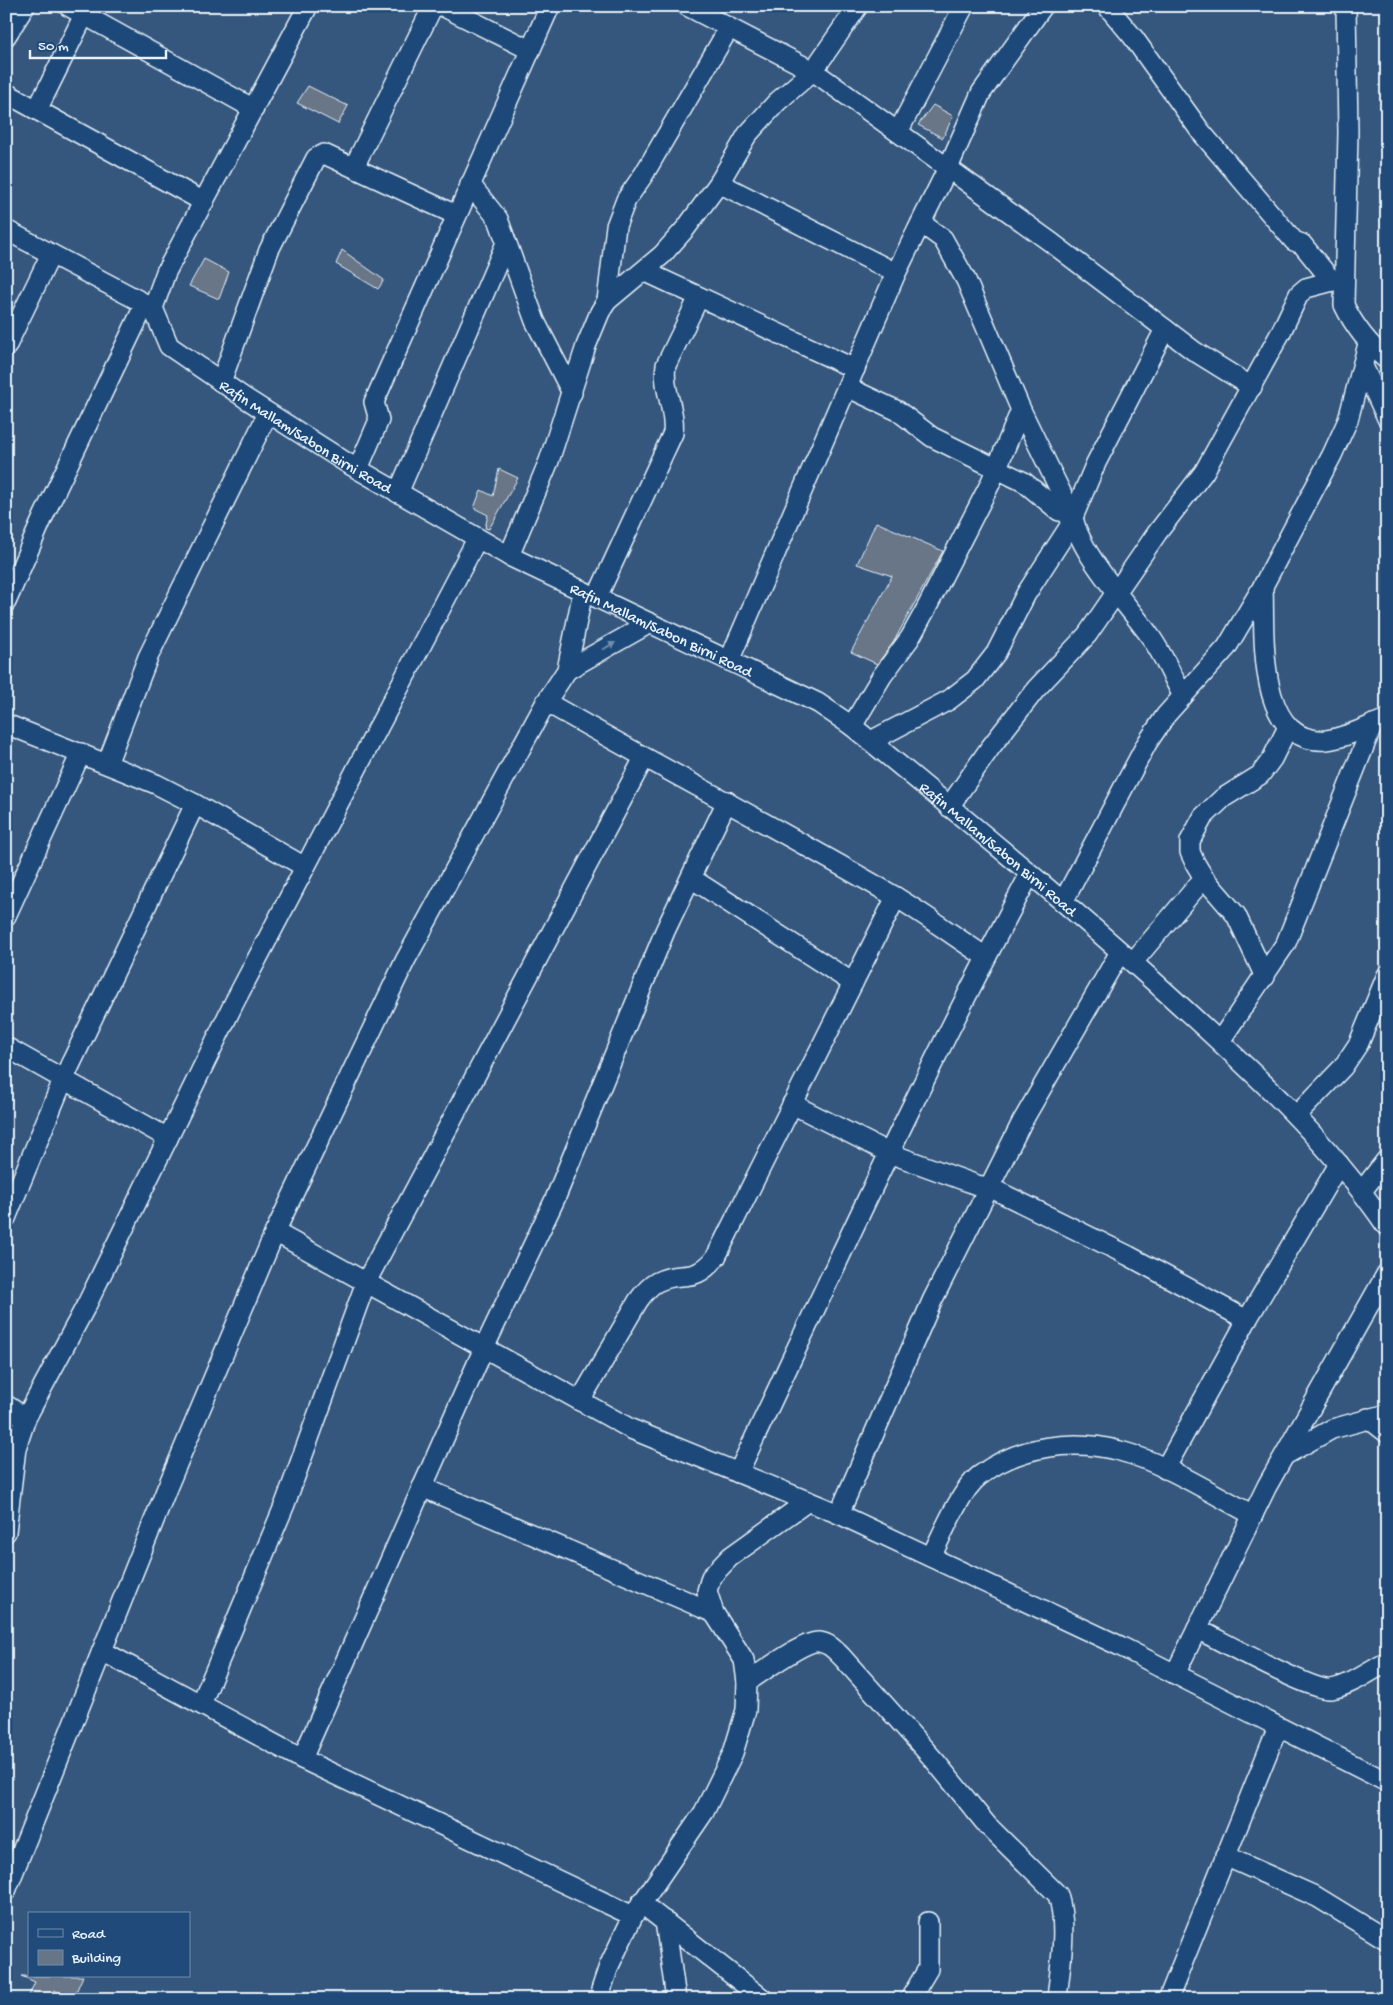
<svg xmlns="http://www.w3.org/2000/svg" width="1393" height="2005" font-family="'Gochi Hand',sans-serif">
<style>
.building{fill:#677687;stroke:#e8f1f8}
.lines{fill:none;stroke-linecap:round;stroke-linejoin:round}
.minor-casing{stroke:#e8f1f8;stroke-width:22}
.minor{stroke:#1f4a7a;stroke-width:19}
.oneway{fill:#6f8dac}
.labels{text-anchor:middle;stroke-width:4;stroke-linejoin:round;paint-order:stroke}
.street-label{font-size:16px;fill:#e8f1f8;stroke:#1f4a7a}
</style>
<rect width="100%" height="100%" fill="#35577e"/>
<filter id="ink" filterUnits="userSpaceOnUse"><feTurbulence type="fractalNoise" baseFrequency=".02" numOctaves="2"/><feDisplacementMap in="SourceGraphic" scale="10" xChannelSelector="R" yChannelSelector="G"/><feConvolveMatrix kernelMatrix="1 2 1 2 8 2 1 2 1" color-interpolation-filters="sRGB"/></filter>
<g filter="url(#ink)">
<path class="building" d="M308,86L348,106L338,124L297,103Z
M933,105L953,116L943,138L918,125Z
M342,250L384,280L378,289L336,264Z
M204,259L229,272L219,299L189,286Z
M499,469L518,478L489,529L485,528L488,515L474,508L481,490L493,496Z
M876,522L943,551L893,643L877,664L851,652L892,576L857,564Z
M21,1976H83L73,1999L54,1990L50,1999H39L29,1995L35,1982Z"/>
<g class="lines">
<g class="minor-casing">
<g id="minor">
<path d="M68,6L254,109"/>
<path id="s1" d="M308,6L166,272L153,308L169,346L245,398L347,463L509,556L818,703L852,726C960,815 1068,903 1171,997C1249,1068 1327,1139 1387,1227"/>
<path d="M442,6L530,50"/>
<path d="M687,6L813,71L1052,243L1194,351L1252,387"/>
<path d="M1107,6L1133,37L1201,132L1294,241L1302,244L1332,281"/>
<path d="M1346,6L1348,133L1344,305C1355,328 1368,344 1387,360"/>
<path d="M6,36L25,6"/>
<path d="M6,93L204,202"/>
<path d="M37,110L84,15"/>
<path d="M898,132L964,6"/>
<path d="M354,167L433,6"/>
<path d="M719,183L896,273"/>
<path d="M470,184L498,219L535,321L572,393"/>
<path d="M921,223L943,239L966,280L1021,410L1073,517C1080,554 1128,605 1150,636C1163,654 1172,676 1183,696"/>
<path d="M6,230L153,308"/>
<path d="M644,271L855,369"/>
<path d="M607,301L616,226L626,200L644,174L729,28"/>
<path d="M6,347L51,254"/>
<path d="M1363,366L1387,418"/>
<path d="M221,382L269,250L316,158L324,154L456,215"/>
<path d="M847,387L898,411L932,437L1024,482L1059,511L1071,513"/>
<path d="M358,469L379,420L374,402L550,6"/>
<path d="M398,493L506,243"/>
<path d="M509,556L549,461L586,346L600,312L607,301L662,255L686,228L719,183L747,135L777,102L813,71L858,6"/>
<path d="M1263,586C1265,631 1255,745 1326,740C1346,738 1368,726 1387,719"/>
<path d="M597,597L673,433C676,410 662,389 666,365L699,297"/>
<path d="M6,602L44,515L145,304"/>
<path d="M729,661L896,273L948,168L981,93L1043,6"/>
<path d="M567,670L650,623"/>
<path d="M546,702C661,768 779,829 894,896C926,915 955,937 986,957"/>
<path d="M6,724L156,784L195,804L305,867"/>
<path d="M852,726L882,676L910,638L926,609L990,484L1021,410"/>
<path d="M871,741L949,700L975,680L996,653L1026,594L1068,529L1096,463L1165,329"/>
<path d="M107,764L148,657L268,413"/>
<path d="M949,807L990,748L1036,689L1087,635L1157,533L1204,472L1281,332L1299,294L1306,288L1344,278"/>
<path d="M691,878L853,983"/>
<path d="M1063,902L1147,743L1166,715L1227,647L1263,586L1332,455L1348,420L1368,344"/>
<path d="M6,916L81,753"/>
<path d="M1133,962L1204,878"/>
<path d="M1265,977L1236,915L1204,878L1195,863L1190,852V841L1203,817L1223,798L1260,775L1272,759L1288,727"/>
<path d="M1220,1041L1286,943L1373,724"/>
<path d="M6,1047L168,1138"/>
<path d="M792,1104L889,1153L977,1185L989,1187L1129,1256L1247,1320"/>
<path d="M1296,1116L1343,1067L1359,1043L1387,975"/>
<path d="M1362,1191L1387,1159"/>
<path d="M6,1218L63,1080L195,804"/>
<path d="M275,1232L631,1429L839,1514L1120,1646L1387,1782"/>
<path d="M580,1401L638,1301C643,1294 649,1286 657,1282C682,1269 693,1286 716,1257L896,897"/>
<path d="M6,1405L26,1418"/>
<path d="M1368,1418L1387,1433"/>
<path d="M1287,1454L1332,1429L1387,1414"/>
<path d="M1165,1469L1247,1320L1339,1164"/>
<path d="M738,1473C833,1272 925,1070 1030,874"/>
<path d="M422,1487L714,1613"/>
<path d="M839,1514L932,1301L1022,1122L1120,952"/>
<path d="M6,1532L16,1448L26,1418L87,1304L234,1003L477,539"/>
<path d="M931,1557C942,1535 960,1491 979,1476C1018,1446 1073,1438 1120,1451C1163,1462 1213,1494 1253,1515"/>
<path d="M1197,1629C1220,1640 1312,1692 1331,1689C1350,1686 1370,1671 1387,1662"/>
<path d="M102,1651L302,1759L484,1348L555,1199L665,931L727,801"/>
<path d="M1175,1674L1267,1486L1387,1273"/>
<path d="M747,1682C761,1673 805,1640 819,1642C829,1643 835,1650 842,1657L935,1761L987,1825L1058,1895C1068,1927 1060,1966 1057,1999"/>
<path d="M201,1704L285,1504L366,1282L644,758"/>
<path d="M302,1759L633,1916"/>
<path d="M1225,1856L1317,1897L1387,1940"/>
<path d="M6,1891L167,1488L275,1232L405,961L546,702L567,670L583,591"/>
<path d="M641,1903L763,1999"/>
<path d="M665,1921L676,1999"/>
<path d="M601,1999V1990L609,1966L633,1916L704,1812L733,1753L746,1710L747,1682L744,1660L714,1613L707,1591L711,1577L730,1557L808,1501"/>
<path d="M910,1999L928,1969V1922"/>
<path d="M1168,1999L1278,1727"/>
</g>
</g>
<use href="#minor" class="minor"/>
</g>
<defs><path id="oneway-solid" d="M-6-.8H1V-3.2L6.5 0L1 3.2V.8H-6Z" transform="scale(1.25)"/></defs>
<use class="oneway" href="#oneway-solid" transform="translate(609 646) rotate(-30)"/>
</g>
<g class="labels">
<g class="street-label">
<text dy="6" stroke="none"><textPath href="#s1" startOffset="545">Rafin Mallam/Sabon Birni Road</textPath></text>
<text dy="6" stroke="none"><textPath href="#s1" startOffset="950">Rafin Mallam/Sabon Birni Road</textPath></text>
<text dy="6" stroke="none"><textPath href="#s1" startOffset="1355">Rafin Mallam/Sabon Birni Road</textPath></text>
</g>
</g>
<rect width="1393" height="2005" fill="none" stroke="#1f4a7a" stroke-width="25"/>
<rect x="12" y="12" width="1368" height="1980" fill="none" stroke="#e8f1f8" stroke-width="2" filter="url(#ink)"/>
<rect x="28" y="1912" width="162" height="65" fill="#1f4a7a" stroke="#6f8dac"/>
<rect x="38" y="1929" width="25" height="8" fill="#1f4a7a" stroke="#6f8dac"/>
<text x="72" y="1938" font-size="15" fill="#e8f1f8">Road</text>
<rect x="38" y="1950" width="25" height="15" fill="#677687" stroke="#6f8dac"/>
<text x="72" y="1962" font-size="15" fill="#e8f1f8">Building</text>
<path d="M30 50v8h136v-8" fill="none" stroke="#e8f1f8" stroke-width="2.5"/>
<text x="38" y="50" font-size="15" fill="#e8f1f8" stroke="#1f4a7a" stroke-width="4" paint-order="stroke">50 m</text>
</svg>
